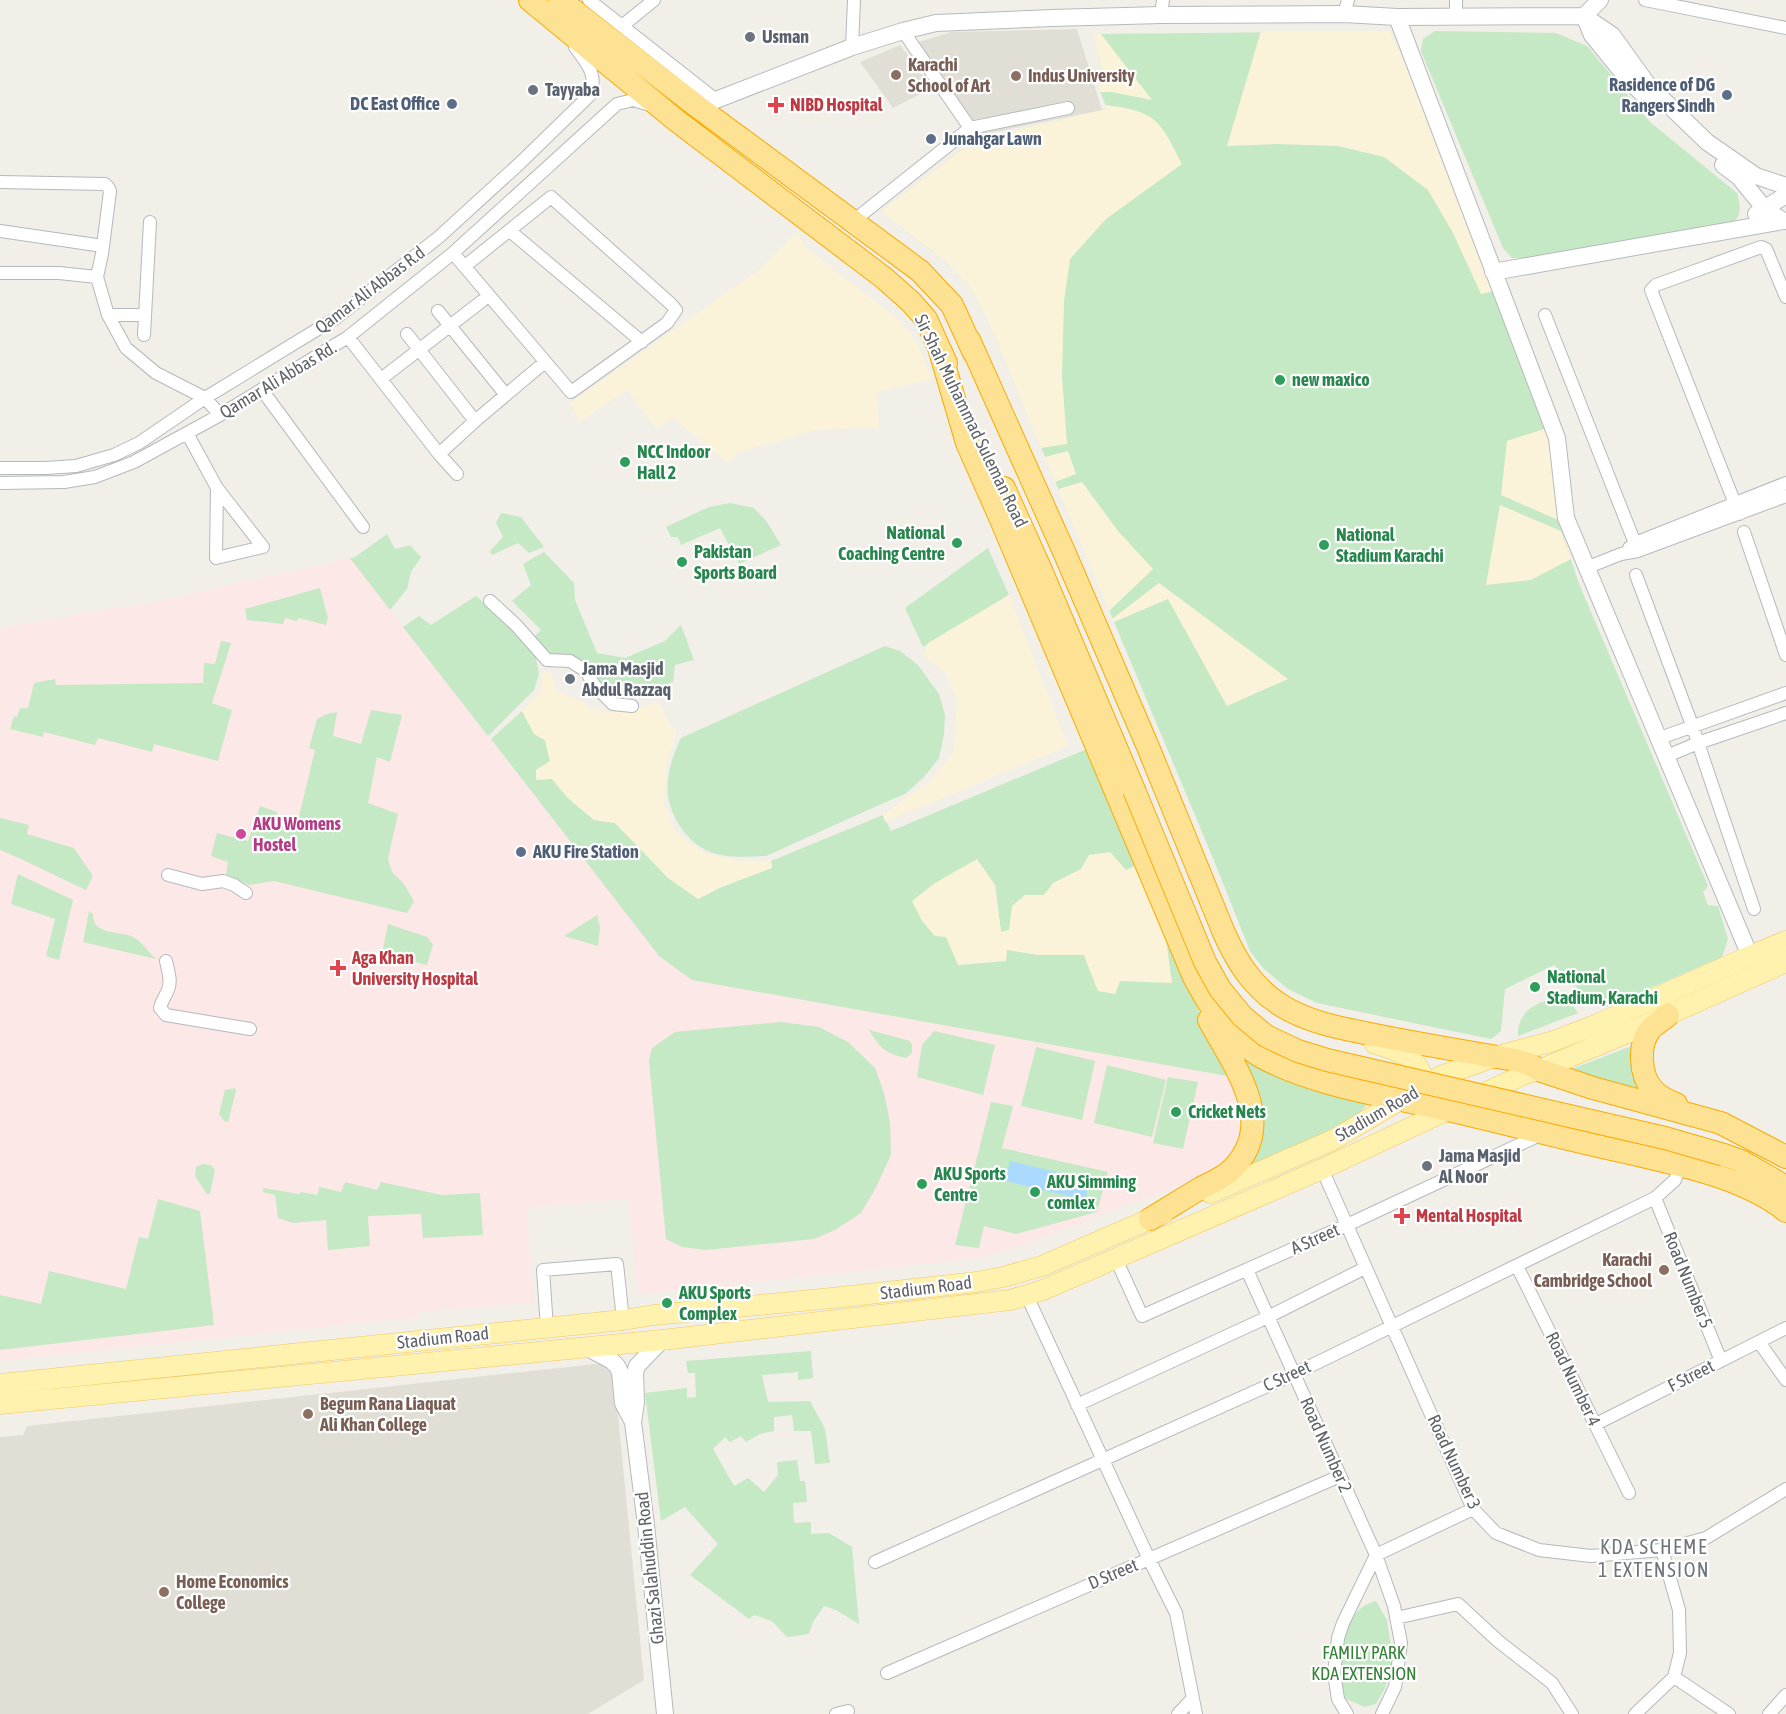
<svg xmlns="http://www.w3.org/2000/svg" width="1786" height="1714" font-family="'Asap Condensed',sans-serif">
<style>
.education{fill:#e1ded6}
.medical{fill:#fce8e6}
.green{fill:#c5e8c5}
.sand{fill:#fbf3d9}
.water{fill:#aadaff}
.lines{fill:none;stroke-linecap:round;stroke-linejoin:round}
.street-casing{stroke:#b5b8bc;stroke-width:14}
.secondary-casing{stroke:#b6babf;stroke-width:18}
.primary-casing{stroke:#f2c960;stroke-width:21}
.highway-casing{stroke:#f9ab00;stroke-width:24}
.street{stroke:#fff;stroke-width:12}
.secondary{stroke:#fff;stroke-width:16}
.primary{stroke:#fff2af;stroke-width:20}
.highway{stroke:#fde293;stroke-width:22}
.highway-bridge-casing{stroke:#f9ab00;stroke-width:24;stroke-linecap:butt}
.highway-bridge{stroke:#fde293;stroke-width:22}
.worship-dot{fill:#6b7280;stroke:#fff;stroke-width:2}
.education-dot{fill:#8d6e63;stroke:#fff;stroke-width:2}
.service-dot{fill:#5c6f8a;stroke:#fff;stroke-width:2}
.health-dot{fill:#e0444e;stroke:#fff;stroke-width:2}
.leisure-dot{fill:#2e9e5b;stroke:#fff;stroke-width:2}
.hotel-dot{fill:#d1479c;stroke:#fff;stroke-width:2}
.labels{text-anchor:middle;stroke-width:4.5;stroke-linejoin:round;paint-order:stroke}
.worship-label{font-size:18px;font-weight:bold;fill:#5b616d;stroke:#fff;text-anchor:start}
.education-label{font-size:18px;font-weight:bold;fill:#785e54;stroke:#fff;text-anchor:start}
.service-label{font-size:18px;font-weight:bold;fill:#4e5e75;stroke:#fff;text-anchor:end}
.health-label{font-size:18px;font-weight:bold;fill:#be3a42;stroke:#fff;text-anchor:start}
.street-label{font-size:18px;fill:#5f6368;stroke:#fff}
.leisure-label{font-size:18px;font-weight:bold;fill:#27864d;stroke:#fff;text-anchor:start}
.hotel-label{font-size:18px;font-weight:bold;fill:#b23c85;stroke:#fff;text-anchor:start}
.park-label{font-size:18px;fill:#348238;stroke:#fff}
.neighbourhood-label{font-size:20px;letter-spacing:1.5px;fill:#70757a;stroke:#fff}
</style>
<rect width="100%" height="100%" fill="#f1efe8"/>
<path class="education" d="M1077,29L1102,110L980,135L916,43L951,32Z
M900,45L932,88L893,108L860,62Z
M605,1363L614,1374L644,1680L588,1714H0V1437L23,1435L27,1426Z"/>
<path class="medical" d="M350,558L659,956L692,980L1227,1076L1241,1104L1242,1133L1238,1151L1212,1173L1019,1247L980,1258L638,1295L629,1199L527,1207L534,1303L420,1312L419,1317L0,1361V628L153,602Z"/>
<path class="green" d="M1390,31L1550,436L1558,520L1579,584L1708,886L1703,892L1708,905L1718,906L1728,939L1722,957L1607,1007L1578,989L1554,965L1505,989L1501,1031L1491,1039L1317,1003L1288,989L1263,968L1250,951L1215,863L986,316L969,286L944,260L885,215L882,210L975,140L1107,109L1098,86L1105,80L1092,34Z
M1435,31L1556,33L1587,46L1650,122L1737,193C1741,208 1742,215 1731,225L1526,258H1512L1503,248L1421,51L1423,39Z
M730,503L754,508L767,522L781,545L739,564L720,528L681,545L678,537H671L666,527L709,507Z
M501,513L521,517L544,547L529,553L518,543L492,555L490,551L503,537L496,523Z
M387,534L395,549L410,545L421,557L411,572L407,589L390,610L350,558L355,557Z
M988,548L1009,595L923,647L905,608Z
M544,552L574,583L575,600L597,653L625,658L665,641L681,625L694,660L675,665L673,682L620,699L603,690L594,672L571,657L549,655L534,637L541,630L512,601L531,585L523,564Z
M320,588L328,618L326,625L299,618L297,621L285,618L283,624L247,620L245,609Z
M476,596L512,628L535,653L539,674L534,690L488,736L403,627L419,616L431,625Z
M221,641L231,643L212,703L232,710L218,761L154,744L152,752L98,738L95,745L44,732L43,737L10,729L14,716L17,717L20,708H28L34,683L55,679L56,685L203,683L204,663L215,664Z
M885,646L900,651L918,665L939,694L945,715L944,734L939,758L924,777L905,794L879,805L766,856C745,857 721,859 702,848C695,844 687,836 682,829C660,799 666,770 681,738Z
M371,710L402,715L390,762L377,757L368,803L398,814L388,859L392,872L404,884L414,901L407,913L274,881L250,885L226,875L228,862L211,856L217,833L248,841L260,806L277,812L275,822L297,825L315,750L309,748L317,719L327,714L337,712L333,736L361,744Z
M522,711L534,734L545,740L550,762L536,770L552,779L568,798L594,820L615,823L639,847L698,899L722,887L772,868L771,861L883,815L891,831L1087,749L1137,865L1126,870L1082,869L1054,883L1044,895H1025L1009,930L1001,932L995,885L946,937L1006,961V949L1039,955H1084L1098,991L1115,993L1120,981L1165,932L1227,1076L692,980L659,956L491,739Z
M0,818L29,825L27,834L74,848L93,876L86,890L19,858L0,850Z
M18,874L73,900L59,960L46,956L55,919L11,904Z
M89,911L93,914C92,937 123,930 135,938C143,943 149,953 156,959L83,942Z
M597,915L600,927L598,946L564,936Z
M388,924L427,937L433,945L427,965L382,954Z
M1553,999C1565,1000 1571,1001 1578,1013L1518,1036C1517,1014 1533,1003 1553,999Z
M781,1022L819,1027L848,1042L875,1068L884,1093L890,1122L891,1155L875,1189L861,1213L835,1230L814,1239L706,1250L682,1247L666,1239L649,1061L652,1048L675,1032Z
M869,1030L910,1041L912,1046V1053L906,1058C885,1053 881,1049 869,1030Z
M934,1031L995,1045L983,1095L917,1077L922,1045Z
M1036,1047L1095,1061L1082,1120L1021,1106Z
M1629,1047L1634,1048L1645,1089L1564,1072Z
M1239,1050L1371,1099L1359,1114L1262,1165L1256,1164L1252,1159Z
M1107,1065L1166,1080L1152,1137L1094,1123Z
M1168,1077L1198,1082L1183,1149L1153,1143Z
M235,1088L236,1091L228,1122L224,1121L219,1114L225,1090Z
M991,1102L1013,1106L1002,1148L1108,1172L1097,1212L1016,1234L984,1226L979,1248L955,1245Z
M203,1164L211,1165L215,1170L210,1194H207L195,1176L196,1167Z
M345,1182L377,1190L381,1182L442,1195L480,1193L483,1235L423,1238L421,1214L368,1216L370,1246L328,1250L326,1220L293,1223L278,1218L275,1195L263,1192V1188L300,1194L301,1192L318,1195L319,1187L341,1192Z
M158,1199L200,1211L214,1325L0,1350V1295L41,1304L49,1271L126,1289L139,1237L148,1239Z
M811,1351L813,1378L798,1380V1372L762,1375L768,1402L810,1401L825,1429L830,1463L815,1464L811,1431H794L792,1415L774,1417V1431L760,1434L746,1442L741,1436L730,1442L725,1437L713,1449L734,1486L748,1478L764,1492L778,1475L777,1462L797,1460L800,1481H805L807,1502L793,1503L794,1523L811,1522V1534L829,1533L852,1547L859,1624L836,1610L824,1606L813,1622L809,1634L787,1637L772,1621L754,1615L749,1619L690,1575L718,1544L685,1507L661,1521L645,1393L687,1388V1398L696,1397L695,1373H688L686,1361Z
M1376,1601L1387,1620L1391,1646V1669L1385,1688L1376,1704L1365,1707L1344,1698C1343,1692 1340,1685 1339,1679C1337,1660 1344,1624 1359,1610C1364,1605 1369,1603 1376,1601Z"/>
<path class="sand" d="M1261,31H1390L1416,90L1494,291L1481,294L1453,233L1428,190L1384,157L1338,146L1277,144L1227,146Z
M1092,34H1101L1152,100L1112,92H1100L1098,86L1105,80Z
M1105,105C1157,111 1160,121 1182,164L1106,219L1070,259L1064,301L1062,377L1067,444L1041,448L986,316L969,286L944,260L885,215L882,210L975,140L1106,109Z
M797,232L805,247L900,321L916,341L932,379L877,392L879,428L819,429L739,452L727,462L672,417L657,429L627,390L580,421L570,403L759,270Z
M1547,428L1550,437L1558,520L1501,495L1507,441Z
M1068,451L1076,474L1055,482L1045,457Z
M1082,482L1118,531L1153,569L1109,611L1058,489Z
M1500,505L1561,531L1571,559L1531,580L1486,585Z
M1159,583L1288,679L1227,706L1168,599L1114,622L1112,619Z
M1009,595L1068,746L885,822L883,815L932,779L954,750L957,701L946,673L923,656L928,643Z
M543,671H550L557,692L580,700L589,708L609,712H627L658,702L672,730L677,727L666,768L664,805L676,833L706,854L740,861H771L772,868L722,886L698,899L668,878L615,823L594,820L568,798L552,779L536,780V770L550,761L545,740L534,734L522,711L541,691Z
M1110,852L1126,870L1137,865L1165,932L1172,983L1120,981L1115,994L1098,991L1084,955H1039L1007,950L1006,961L958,965L946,937L935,936L922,921L912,901L935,883L977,859L995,885L1001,932L1009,930L1012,906L1025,895H1044L1053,883L1081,869L1089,855Z"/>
<path class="water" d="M1010,1161L1090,1180L1085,1200L1006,1181Z"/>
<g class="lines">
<g class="street-casing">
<path id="street" d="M589,0L716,100
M1456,0V16
M1645,0L1786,28
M1344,14L1348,0
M1161,15L1163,0
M622,26L654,0
M903,31L970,128
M852,47L854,0
M0,182L105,184L108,187L110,191L102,254L97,277L108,315L126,348L156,373L205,398L220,415
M852,222L970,128L1068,108
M0,231L103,246
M510,231L642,342
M453,253L571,392L667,323L676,310L671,304L551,197L465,266
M0,273H59L97,277
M438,311L506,395
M108,315H144
M1545,315L1638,551
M407,334L475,421
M144,335L150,222
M348,337L439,454L457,474
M381,379L482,301
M262,390L363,527
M187,433L217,488L263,547L216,558L217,488
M439,454L475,421L545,362
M0,468H46L76,466L114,455L139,443L205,398L336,318L439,237L519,164L590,95C598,74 587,64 575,47
M0,483L64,482L95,477L134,462L220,415L348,337L453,253L617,104L633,100L650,105
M1739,514L1651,290L1656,285L1761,247L1766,249L1786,297
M1744,532L1786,655
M1629,548L1635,543L1786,483
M1586,568L1621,554L1638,551L1786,496
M1636,575L1692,725L1754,909
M490,601L516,625L547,660L570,661L586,671L594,685L613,704L632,706
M1660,738L1786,693
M1667,756L1698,743L1786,713
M168,875L202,884L223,881L234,885L246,893
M166,961C168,971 172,981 168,990C165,997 162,1000 160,1008L166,1015L250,1029
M1322,1169L1473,1509L1496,1533L1539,1550L1591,1556L1662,1550L1706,1538L1786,1489
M1655,1198L1721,1361
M1116,1259L1142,1316L1347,1225L1542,1134
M1517,1266L1629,1493
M1247,1270L1376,1555L1394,1606L1401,1643L1395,1687L1382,1714
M1027,1296L1149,1559L1176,1613L1196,1714
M547,1328L543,1270L617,1264L623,1320
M1759,1342L1786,1380
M1077,1405L1268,1317L1365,1268
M1596,1424L1786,1328
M875,1562L1294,1374L1655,1198L1675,1180L1681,1164
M1396,1618L1458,1604L1498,1641L1552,1683L1572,1714
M887,1673L1340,1476
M1674,1677L1729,1714
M836,1714L848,1711
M1178,1714L1192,1699
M1347,1714L1338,1699L1334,1673L1338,1638L1343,1623L1376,1555L1473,1509
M1635,1714L1674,1677L1680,1653L1679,1610L1662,1550
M1769,1714L1786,1695"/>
</g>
<g class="secondary-casing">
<path id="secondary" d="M1584,16L1592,35L1631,83L1649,100
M1584,16L1600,0
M1397,17L1557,438L1566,518L1750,956
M698,107L852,47L903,31L936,23L1052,18L1161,15L1344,14L1397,17L1584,16L1612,35L1648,85L1707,142L1756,176L1786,186
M1723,165L1739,177L1764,208L1783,221H1786
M1756,214L1786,195
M1493,272L1783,221
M662,1340L637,1366L635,1373L636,1402L633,1422L646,1525L665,1714
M584,1346L612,1361L617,1366L620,1372L623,1403L633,1422"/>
</g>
<g class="primary-casing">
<path id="primary" d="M1375,1044C1399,1050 1433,1063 1419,1094
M1210,1193L1333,1140L1441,1076L1494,1057L1554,1041L1598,1024L1750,956L1786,941
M0,1384L623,1320L654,1315L832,1298L977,1282L1003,1277L1042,1266L1164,1213
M0,1404L662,1340L1010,1300L1043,1290L1322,1169L1525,1074L1539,1070L1632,1031L1786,962"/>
</g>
<g class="highway-casing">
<path id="highway" d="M530,0L677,121L884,278L911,302L926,319L946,363
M560,0L698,107L920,271L952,305L974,353
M969,340L1065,554L1148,747L1224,933C1237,962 1252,986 1279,1004C1306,1022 1340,1028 1370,1034C1419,1044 1467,1052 1515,1060L1529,1064L1539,1070L1593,1088L1721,1123L1786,1157
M940,351L967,443L1002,522L1194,977C1210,1007 1229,1038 1260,1056C1314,1086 1388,1096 1448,1110C1510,1124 1571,1141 1634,1154C1682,1165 1747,1179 1786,1211
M1004,488L1040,568L1134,790
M1668,1015C1663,1020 1655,1024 1650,1030C1638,1044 1640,1075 1652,1089C1658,1096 1668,1101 1676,1104
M1724,1155L1741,1161L1786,1187
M1150,1219C1167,1209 1184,1198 1201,1188C1210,1183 1221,1179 1229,1172C1281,1126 1234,1066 1209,1020"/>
</g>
<use href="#street" class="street"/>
<use href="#secondary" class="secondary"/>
<use href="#primary" class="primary"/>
<use href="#highway" class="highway"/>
<g class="highway-bridge-casing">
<path id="highway-bridge" d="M1134,790L1205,962L1220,989L1242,1016L1266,1036L1298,1051L1327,1060L1665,1138L1724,1155"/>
</g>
<use href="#highway-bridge" class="highway-bridge"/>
</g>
<g class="worship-dot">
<circle cx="750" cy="37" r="6"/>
<circle cx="533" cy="90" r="6"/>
<circle cx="570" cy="679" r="6"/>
<circle cx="1427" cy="1166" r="6"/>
</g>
<g class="education-dot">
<circle cx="896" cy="75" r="6"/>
<circle cx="1016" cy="76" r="6"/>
<circle cx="1664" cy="1270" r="6"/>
<circle cx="308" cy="1414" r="6"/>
<circle cx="164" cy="1592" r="6"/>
</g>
<g class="service-dot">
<circle cx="1727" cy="95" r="6"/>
<circle cx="452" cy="104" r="6"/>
<circle cx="931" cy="139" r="6"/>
<circle cx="521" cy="852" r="6"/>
</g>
<g class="health-dot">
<path d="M773 96h6v6h6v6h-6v6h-6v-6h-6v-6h6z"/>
<path d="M335 959h6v6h6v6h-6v6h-6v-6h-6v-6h6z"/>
<path d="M1399 1207h6v6h6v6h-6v6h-6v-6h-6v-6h6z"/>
</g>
<g class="leisure-dot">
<circle cx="1280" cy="380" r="6"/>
<circle cx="625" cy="462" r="6"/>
<circle cx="957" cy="543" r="6"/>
<circle cx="1324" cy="545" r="6"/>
<circle cx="682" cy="562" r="6"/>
<circle cx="1535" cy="987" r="6"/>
<circle cx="1176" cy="1112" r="6"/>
<circle cx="922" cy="1184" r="6"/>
<circle cx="1035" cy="1192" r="6"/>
<circle cx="667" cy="1303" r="6"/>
</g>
<circle class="hotel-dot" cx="241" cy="834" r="6"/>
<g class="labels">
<g class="worship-label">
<text x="762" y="43">Usman</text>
<text x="545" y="96">Tayyaba</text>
<text x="582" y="675">Jama Masjid<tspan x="582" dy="21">Abdul Razzaq</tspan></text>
<text x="1439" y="1162">Jama Masjid<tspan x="1439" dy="21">Al Noor</tspan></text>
</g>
<g class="education-label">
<text x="908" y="71">Karachi<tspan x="908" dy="21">School of Art</tspan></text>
<text x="1028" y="82">Indus University</text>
<text x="1652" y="1266" text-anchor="end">Karachi<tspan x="1652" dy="21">Cambridge School</tspan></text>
<text x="320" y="1410">Begum Rana Liaquat<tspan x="320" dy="21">Ali Khan College</tspan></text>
<text x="176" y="1588">Home Economics<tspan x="176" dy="21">College</tspan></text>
</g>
<g class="service-label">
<text x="1715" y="91">Rasidence of DG<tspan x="1715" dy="21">Rangers Sindh</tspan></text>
<text x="440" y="110">DC East Office</text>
<text x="943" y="145" text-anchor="start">Junahgar Lawn</text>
<text x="533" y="858" text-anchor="start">AKU Fire Station</text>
</g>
<g class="health-label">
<text x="790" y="111">NIBD Hospital</text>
<text x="352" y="964">Aga Khan<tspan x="352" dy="21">University Hospital</tspan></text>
<text x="1416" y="1222">Mental Hospital</text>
</g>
<g class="street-label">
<text transform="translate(370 290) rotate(-37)" y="6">Qamar Ali Abbas R.d</text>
<text transform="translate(278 380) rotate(-31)" y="6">Qamar Ali Abbas Rd.</text>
<text transform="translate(971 421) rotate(64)" y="6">Sir Shah Muhammad Suleman Road</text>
<text transform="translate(1377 1114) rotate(-30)" y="6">Stadium Road</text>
<text transform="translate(1315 1239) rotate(-24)" y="6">A Street</text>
<text transform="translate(1688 1280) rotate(68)" y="6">Road Number 5</text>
<text transform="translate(926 1288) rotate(-7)" y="6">Stadium Road</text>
<text transform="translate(443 1338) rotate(-6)" y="6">Stadium Road</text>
<text transform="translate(1287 1376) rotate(-25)" y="6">C Street</text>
<text transform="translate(1691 1376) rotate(-27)" y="6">F Street</text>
<text transform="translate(1573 1379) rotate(64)" y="6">Road Number 4</text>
<text transform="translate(1326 1445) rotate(66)" y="6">Road Number 2</text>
<text transform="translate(1454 1462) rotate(65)" y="6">Road Number 3</text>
<text transform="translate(650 1568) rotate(-96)" y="6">Ghazi Salahuddin Road</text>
<text transform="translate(1113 1574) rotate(-23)" y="6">D Street</text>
</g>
<g class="leisure-label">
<text x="1292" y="386">new maxico</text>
<text x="637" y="458">NCC Indoor<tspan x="637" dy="21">Hall 2</tspan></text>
<text x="945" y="539" text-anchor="end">National<tspan x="945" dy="21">Coaching Centre</tspan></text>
<text x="1336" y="541">National<tspan x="1336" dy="21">Stadium Karachi</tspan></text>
<text x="694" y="558">Pakistan<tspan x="694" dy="21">Sports Board</tspan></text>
<text x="1547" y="983">National<tspan x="1547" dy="21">Stadium, Karachi</tspan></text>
<text x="1188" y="1118">Cricket Nets</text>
<text x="934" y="1180">AKU Sports<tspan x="934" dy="21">Centre</tspan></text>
<text x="1047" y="1188">AKU Simming<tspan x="1047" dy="21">comlex</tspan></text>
<text x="679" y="1299">AKU Sports<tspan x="679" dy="21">Complex</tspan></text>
</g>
<g class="hotel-label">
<text x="253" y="830">AKU Womens<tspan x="253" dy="21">Hostel</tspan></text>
</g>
<g class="park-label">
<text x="1364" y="1659">FAMILY PARK<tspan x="1364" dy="21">KDA EXTENSION</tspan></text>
</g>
<g class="neighbourhood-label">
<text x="1654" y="1554">KDA SCHEME<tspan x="1654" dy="23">1 EXTENSION</tspan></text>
</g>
</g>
</svg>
